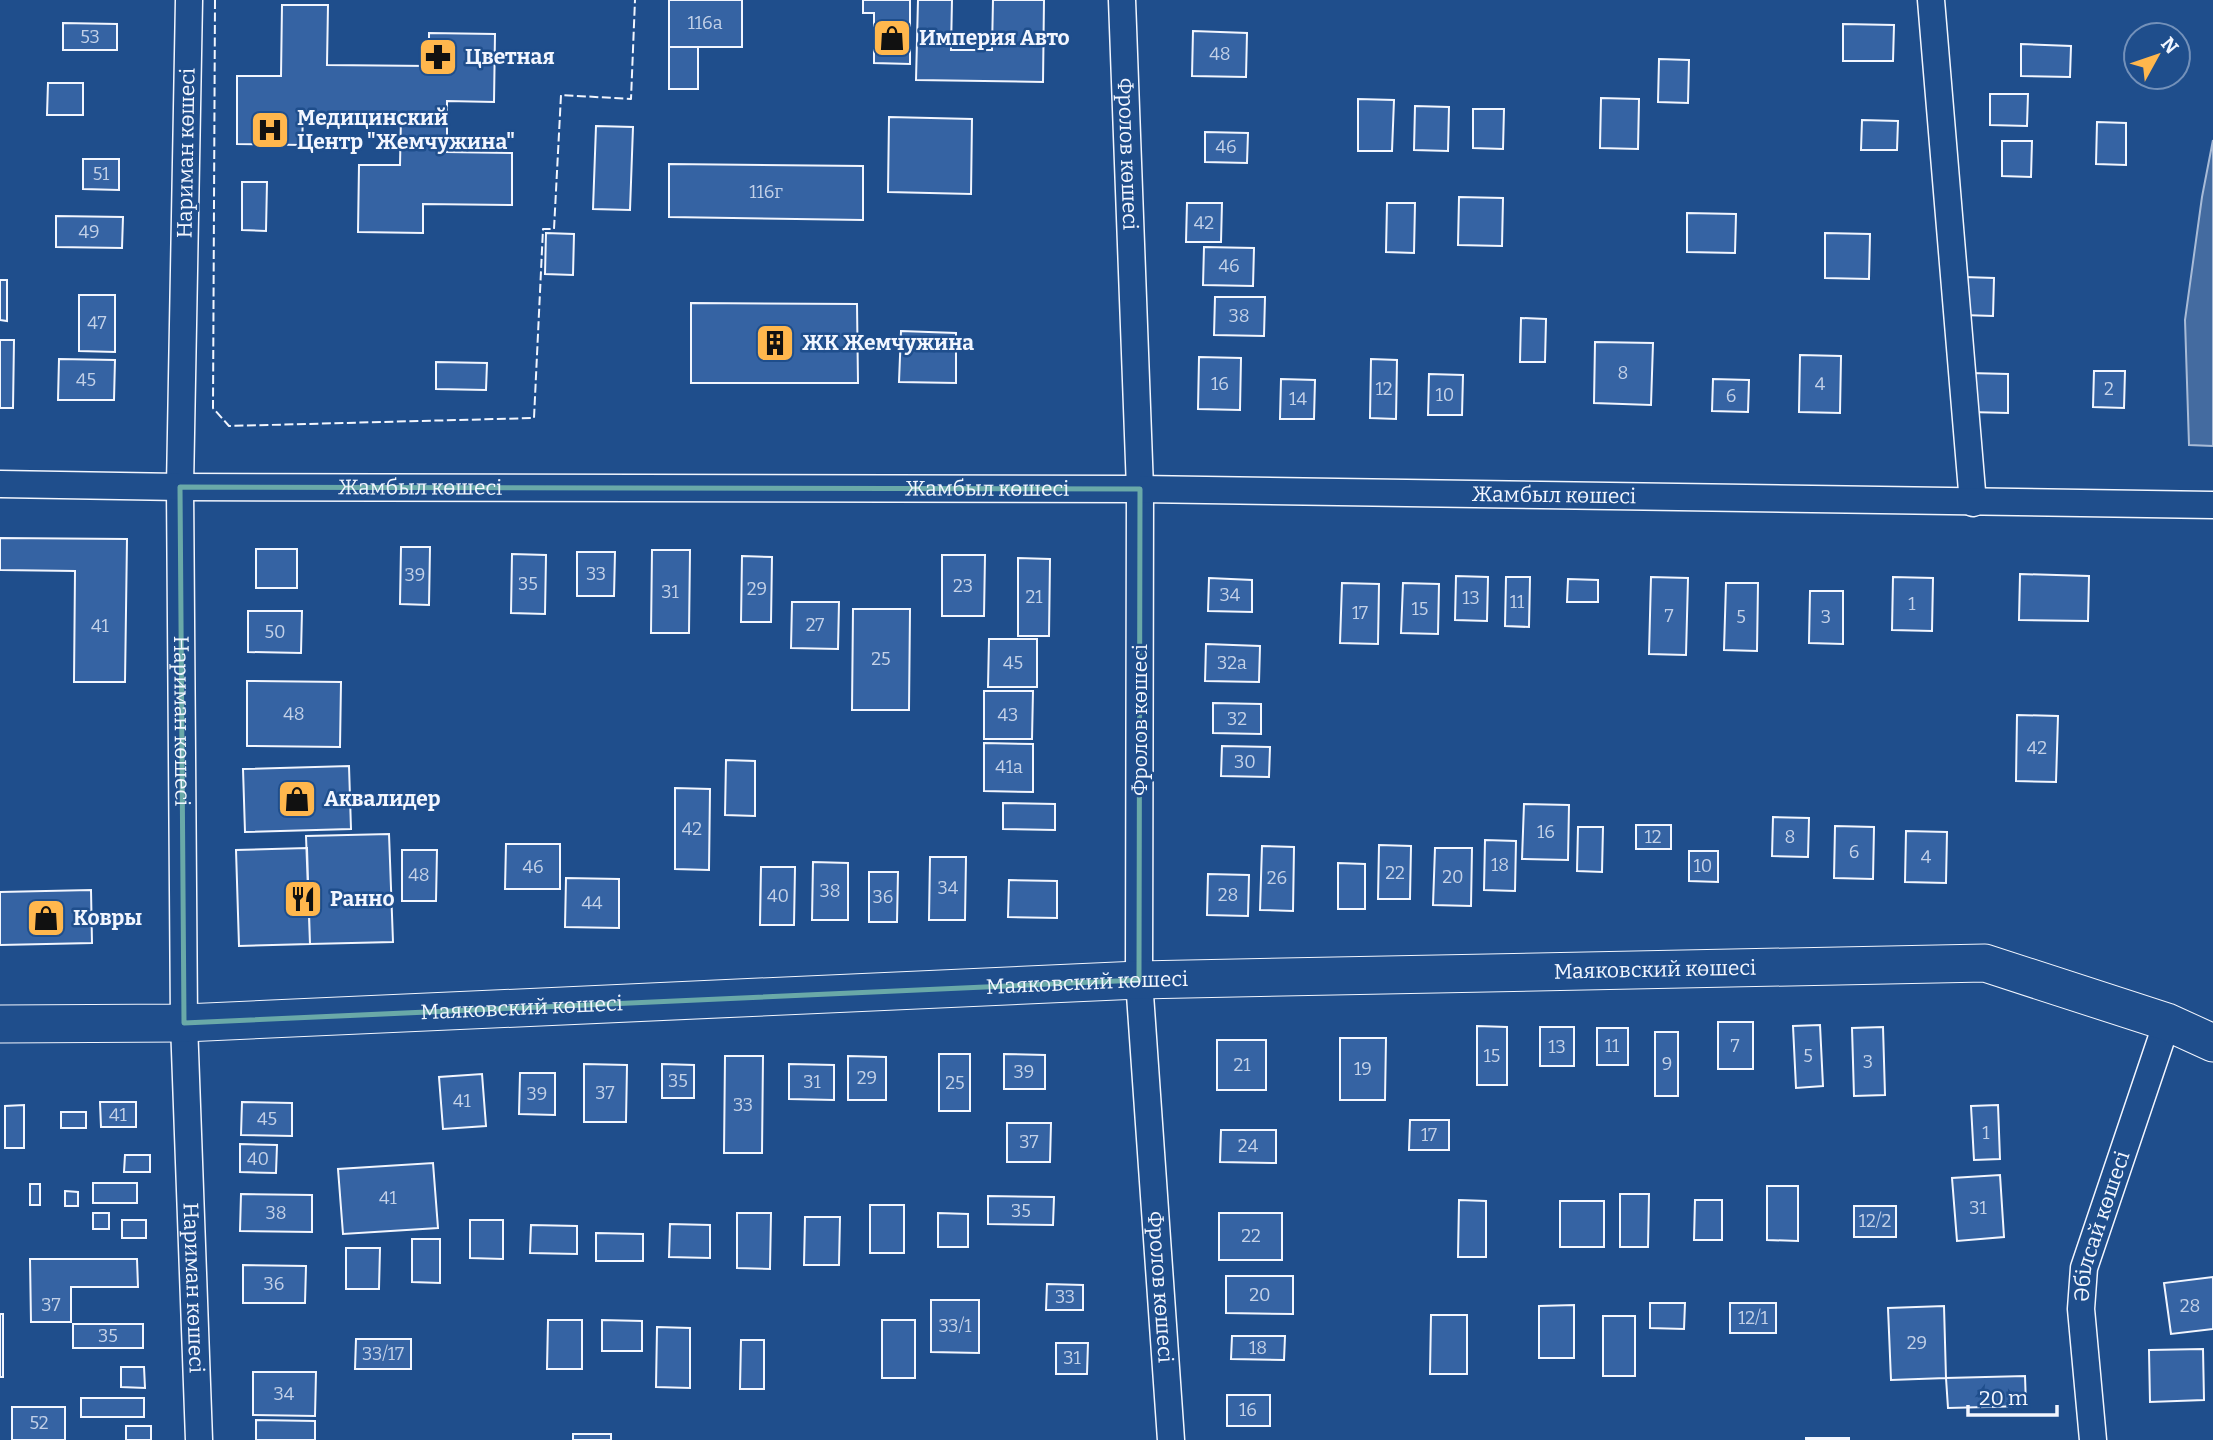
<svg xmlns="http://www.w3.org/2000/svg" width="2213" height="1440" font-family="Bitter,serif">
<style>
.water{fill:#446ba0;stroke:#a8bbd7;stroke-width:2}
.building{fill:#3563a3;stroke:#f2f6ff;stroke-width:2}
.lines{fill:none;stroke-linecap:round;stroke-linejoin:round}
.street-casing{stroke:#f2f6ff;stroke-width:29}
.secondary-casing{stroke:#f2f6ff;stroke-width:39}
.street{stroke:#1f4e8c;stroke-width:26}
.secondary{stroke:#1f4e8c;stroke-width:37}
.fence{stroke:#f2f6ff;stroke-width:2;stroke-dasharray:9 3.5;stroke-linecap:butt}
.marked{fill:none;stroke:#6aa9a8;stroke-width:5;stroke-linejoin:round}
.labels{text-anchor:middle;stroke-width:5;stroke-linejoin:round;paint-order:stroke}
.number-label{font-size:18px;fill:#c3d1e8}
.poi-label{font-size:21px;font-weight:bold;fill:#f2f6ff;stroke:#1f4e8c;text-anchor:start}
.street-label{font-size:21px;fill:#f2f6ff;stroke:#1f4e8c}
</style>
<rect width="100%" height="100%" fill="#1f4e8c"/>
<path class="water" d="M2213,140V446L2189,445L2185,320L2202,197Z"/>
<path class="building" d="M669,0H742V47H669Z
M863,0H910V64L874,63V13H863Z
M918,0H952L951,50H992L993,0H1044L1043,82L916,80Z
M282,5H328L327,65L429,66V33L495,34L494,102L447,101V152L512,153V205L423,204V233L358,232L359,165H400L401,116L303,115L302,145L237,144V76H281Z
M63,23L117,24V50H63Z
M1843,24L1894,25L1893,61H1843Z
M1193,31L1247,33L1246,77L1192,76Z
M2021,44L2071,46L2070,77L2021,76Z
M669,47H698V89H669Z
M1659,59L1689,60L1688,103L1658,102Z
M48,83H83V115H47Z
M1990,94H2028L2027,126L1990,125Z
M1601,98L1639,99L1638,149L1600,148Z
M1358,99L1394,100L1392,151H1358Z
M1415,106L1449,107L1448,151L1414,150Z
M1473,109H1504L1503,149L1473,148Z
M889,117L972,119L971,194L888,192Z
M1862,120L1898,121L1897,150H1861Z
M2097,122L2126,123V165L2096,164Z
M596,126L633,127L630,210L593,209Z
M1205,132L1248,133L1247,163L1205,162Z
M2002,141H2032L2031,177L2002,176Z
M83,159H119V190L83,189Z
M669,164L863,166V220L669,217Z
M242,182H267L266,231L242,230Z
M1459,197L1503,198L1502,246L1458,245Z
M1187,203H1222L1221,242H1186Z
M1387,203H1415L1414,253L1386,252Z
M1687,213L1736,214L1735,253L1687,252Z
M56,216L123,217L122,248L56,247Z
M546,233L574,234L573,275L545,274Z
M1825,233L1870,234L1869,279L1825,278Z
M1204,247L1254,248L1253,286L1203,285Z
M1964,277L1994,278L1993,316L1963,315Z
M0,280H7V321L0,320Z
M79,295H115V352L79,351Z
M1215,297H1265L1264,336L1214,335Z
M691,303L857,304L858,383H691Z
M1521,318L1546,319L1545,362H1520Z
M901,331L956,333V383L899,382Z
M0,340H14L13,408H0Z
M1595,342L1653,343L1651,405L1594,403Z
M1800,355L1841,356L1840,413L1799,412Z
M1199,357L1241,358L1240,410L1198,409Z
M59,359L115,360L114,400H58Z
M1371,359L1397,360L1396,419L1370,418Z
M436,362L487,363L486,390L436,389Z
M2094,371H2125L2124,408L2093,407Z
M1970,373L2008,374V413L1970,412Z
M1429,374L1463,375L1462,415H1428Z
M1281,379L1315,380L1314,419H1280Z
M1713,379L1749,380L1748,412L1712,411Z
M0,538L127,539L125,682H74L75,571L0,570Z
M401,547H430L429,605L400,604Z
M256,549H297V588H256Z
M652,550H690L689,633H651Z
M577,552H615L614,596H577Z
M512,554L546,555L545,614L511,613Z
M942,555H985L984,616H942Z
M742,556L772,557L771,622H741Z
M1018,558L1050,559L1049,636H1018Z
M2020,574L2089,576L2088,621L2019,620Z
M1456,576L1488,577L1487,621L1455,620Z
M1506,577H1530L1529,627L1505,626Z
M1651,577L1688,578L1686,655L1649,654Z
M1893,577L1933,578L1932,631L1892,630Z
M1209,578L1252,580V612L1208,611Z
M1568,579L1598,580V602H1567Z
M1342,583L1379,584L1378,644L1340,643Z
M1403,583L1439,584L1438,634L1401,633Z
M1726,583H1758L1757,651L1724,650Z
M1810,591H1843V644L1809,643Z
M792,602H839L838,649L791,648Z
M853,609H910L909,710H852Z
M248,611H302L301,653L248,652Z
M989,639H1037V687H988Z
M1206,644L1260,646L1259,682L1205,681Z
M247,681L341,682L340,747L247,746Z
M984,691H1033L1032,739H984Z
M1213,703L1261,704V734L1213,733Z
M2017,715L2058,716L2056,782L2016,781Z
M984,743L1033,744V792L984,791Z
M1222,746L1270,747L1269,777L1221,776Z
M726,760L755,761V816L725,815Z
M349,766L351,829L245,832L243,769Z
M675,788L710,789L709,870L675,869Z
M1003,803L1055,804V830L1003,829Z
M1524,804L1569,805L1568,860L1522,859Z
M1773,817L1809,818L1808,857L1772,856Z
M1636,825H1671V849H1636Z
M1835,826L1874,827L1873,879L1834,878Z
M1578,827H1603L1602,872L1577,871Z
M1906,831L1947,832L1946,883L1905,882Z
M389,834L393,942L310,944L306,836Z
M1485,840L1516,841L1515,891L1484,890Z
M506,844H560V889H505Z
M1379,845L1411,846L1410,899H1378Z
M1262,846L1294,847L1293,911L1260,910Z
M307,848L310,944L239,946L236,850Z
M1435,848H1472L1471,906L1433,905Z
M402,850H437L436,901H402Z
M1689,851H1718V882L1689,881Z
M930,857H966L965,920H929Z
M813,862L848,863V920H812Z
M1338,863L1365,864V909H1338Z
M761,867H795L794,925H760Z
M869,872H898L897,922H869Z
M1208,874L1249,875L1248,916L1207,915Z
M566,878L619,879V928L565,927Z
M1009,880L1057,881V918L1008,917Z
M91,890L92,943L0,945V892Z
M1718,1022H1753V1069H1718Z
M1820,1025L1823,1086L1796,1088L1793,1026Z
M1477,1026L1507,1027V1085H1477Z
M1540,1027H1574V1066H1540Z
M1883,1027L1885,1095L1854,1096L1852,1028Z
M1597,1028H1628V1065H1597Z
M1655,1032H1678V1096H1655Z
M1340,1038H1386L1385,1100H1340Z
M1217,1040H1266V1090H1217Z
M939,1054H970V1111H939Z
M1004,1054L1045,1055V1089H1004Z
M725,1056H763L762,1153H724Z
M848,1056L886,1057V1100H848Z
M584,1064L627,1065L626,1122H584Z
M662,1064L694,1065V1098H662Z
M789,1064L834,1065V1100L789,1099Z
M520,1073H555V1115L519,1114Z
M482,1074L486,1126L443,1129L439,1077Z
M100,1102H136V1127H101Z
M242,1102L292,1103V1136L241,1135Z
M24,1105V1148H5V1106Z
M1998,1105L2000,1159L1974,1160L1971,1106Z
M61,1112H86V1128H61Z
M1410,1120H1449V1150H1409Z
M1007,1123H1051L1050,1162H1007Z
M1221,1130H1276V1163L1220,1162Z
M240,1144L277,1145L276,1173L240,1172Z
M125,1155H150V1172H124Z
M433,1163L438,1228L343,1234L338,1169Z
M2000,1175L2004,1237L1957,1241L1952,1178Z
M93,1183H137V1203H93Z
M30,1184H40V1205H30Z
M1767,1186H1798V1241L1767,1240Z
M65,1191L78,1192V1206H65Z
M241,1194L312,1195V1232L240,1231Z
M1620,1194H1649L1648,1247H1620Z
M988,1196L1054,1197L1053,1225L988,1224Z
M1459,1200L1486,1201V1257H1458Z
M1695,1200H1722V1240H1694Z
M1560,1201H1604V1247H1560Z
M870,1205H904V1253H870Z
M1854,1206H1896V1237H1854Z
M93,1213H109V1229H93Z
M737,1213H771L770,1269L737,1268Z
M938,1213L968,1214V1247H938Z
M1219,1213H1282V1260H1219Z
M805,1217H840L839,1265H804Z
M122,1220H146V1238H122Z
M470,1220H503V1259L470,1258Z
M670,1224L710,1225V1258L669,1257Z
M531,1225L577,1226V1254L530,1253Z
M596,1233L643,1234V1261H596Z
M412,1239H440V1283L412,1282Z
M346,1248H380L379,1289H346Z
M30,1259H137L138,1287H71V1322H31Z
M243,1265L306,1266L305,1303H243Z
M1226,1276H1293V1314L1226,1313Z
M2213,1277V1329L2171,1334L2164,1283Z
M1047,1284L1083,1285V1310H1046Z
M931,1300H979V1353L931,1352Z
M1650,1303H1685L1684,1329L1650,1328Z
M1730,1303H1776V1333H1730Z
M1574,1305V1358H1539V1306Z
M1944,1306L1946,1378L1891,1380L1888,1308Z
M0,1314H3V1377H0Z
M1431,1315H1467V1374H1430Z
M1603,1316H1635V1376H1603Z
M548,1320H582V1369H547Z
M602,1320L642,1321V1351H602Z
M882,1320H915V1378H882Z
M73,1324H143V1348H73Z
M657,1327L690,1328V1388L656,1387Z
M1232,1336H1285L1284,1360L1231,1359Z
M356,1339H411V1369H355Z
M741,1340H764V1389H740Z
M1056,1343H1088L1087,1374H1056Z
M2203,1349L2204,1400L2150,1402L2149,1350Z
M121,1367H144L145,1388L121,1387Z
M253,1372H316L315,1416L253,1415Z
M2025,1376L2026,1406L1948,1408L1946,1378Z
M1227,1395H1270V1426H1227Z
M81,1398H144V1417H81Z
M12,1407H65V1440H12Z
M256,1420L315,1421V1440H256Z
M126,1426H151V1440H126Z
M573,1434H611V1440H573Z
M1806,1438H1849V1440H1806Z"/>
<g class="lines">
<g class="street-casing">
<g id="street">
<path id="s1" d="M189,0L180,487L184,1023L199,1440"/>
<path id="s2" d="M1122,0L1140,489L1139,980L1171,1440"/>
<path d="M1931,0L1973,503"/>
<path id="s3" d="M0,484L180,487L1140,489L2213,505"/>
<path id="s4" d="M2093,1440L2081,1309L2084,1268L2167,1022"/>
</g>
</g>
<g class="secondary-casing">
<g id="secondary">
<path id="s5" d="M0,1024L184,1023L1139,980L1985,963L2167,1022L2213,1043"/>
</g>
</g>
<use href="#street" class="street"/>
<use href="#secondary" class="secondary"/>
<path class="fence" d="M215,0L213,408L229,426L534,418L543,229H554L561,95L631,99L635,0"/>
</g>
<path class="marked" d="M180,487L1140,489L1139,980L184,1023Z"/>
<defs>
<g id="shop-square" transform="scale(2.0125)"><rect x="-9" y="-9" width="18" height="18" rx="4" fill="#ffb74d" stroke="#1f4e8c"/><path d="M-5-2.5h2.3a2.7 3.5 0 0 1 5.4 0H5L5.5 6h-11ZM-1.5-2.5h3a1.5 2.3 0 0 0-3 0Z" fill="#111"/></g>
<g id="pharmacy-square" transform="scale(2.0125)"><rect x="-9" y="-9" width="18" height="18" rx="4" fill="#ffb74d" stroke="#1f4e8c"/><path d="M-2-6h4v4h4v4h-4v4h-4v-4h-4v-4h4Z" fill="#111"/></g>
<g id="hospital-square" transform="scale(2.0125)"><rect x="-9" y="-9" width="18" height="18" rx="4" fill="#ffb74d" stroke="#1f4e8c"/><path d="M-5-5h3v3.5h4V-5h3V5h-3V1.5h-4V5h-3Z" fill="#111"/></g>
<g id="building-square" transform="scale(2.0125)"><rect x="-9" y="-9" width="18" height="18" rx="4" fill="#ffb74d" stroke="#1f4e8c"/><path d="M-4-6H4V6H1V3H-1V6H-4ZM-2.5-4.3h1.7v1.8h-1.7ZM.8-4.3h1.7v1.8H.8ZM-2.5-1h1.7V.8h-1.7ZM.8-1h1.7V.8H.8Z" fill="#111"/></g>
<g id="restaurant-square" transform="scale(2.0125)"><rect x="-9" y="-9" width="18" height="18" rx="4" fill="#ffb74d" stroke="#1f4e8c"/><path d="M-5-6h1v4h1v-4h1v4h1v-4h1v5L-1.5 .5V6h-2V.5L-5-1ZM5-6V6H3V1.5H1.5Q1.5-4 5-6Z" fill="#111"/></g>
</defs>
<g fill-rule="evenodd">
<use href="#shop-square" x="892" y="38"/>
<use href="#pharmacy-square" x="438" y="57"/>
<use href="#hospital-square" x="270" y="130"/>
<use href="#building-square" x="775" y="343"/>
<use href="#shop-square" x="297" y="799"/>
<use href="#restaurant-square" x="303" y="899"/>
<use href="#shop-square" x="46" y="918"/>
</g>
<g class="labels">
<g class="number-label">
<text x="705" y="29">116а</text>
<text x="90" y="43">53</text>
<text x="1220" y="60">48</text>
<text x="1226" y="153">46</text>
<text x="101" y="180">51</text>
<text x="766" y="198">116г</text>
<text x="1204" y="229">42</text>
<text x="89" y="238">49</text>
<text x="1229" y="272">46</text>
<text x="1239" y="322">38</text>
<text x="97" y="329">47</text>
<text x="1623" y="379">8</text>
<text x="86" y="386">45</text>
<text x="1220" y="390">16</text>
<text x="1820" y="390">4</text>
<text x="1384" y="395">12</text>
<text x="2109" y="395">2</text>
<text x="1445" y="401">10</text>
<text x="1731" y="402">6</text>
<text x="1298" y="405">14</text>
<text x="596" y="580">33</text>
<text x="415" y="581">39</text>
<text x="528" y="590">35</text>
<text x="963" y="592">23</text>
<text x="757" y="595">29</text>
<text x="670" y="598">31</text>
<text x="1230" y="601">34</text>
<text x="1034" y="603">21</text>
<text x="1471" y="604">13</text>
<text x="1517" y="608">11</text>
<text x="1912" y="610">1</text>
<text x="1420" y="615">15</text>
<text x="1360" y="619">17</text>
<text x="1669" y="622">7</text>
<text x="1741" y="623">5</text>
<text x="1826" y="623">3</text>
<text x="815" y="631">27</text>
<text x="100" y="632">41</text>
<text x="275" y="638">50</text>
<text x="881" y="665">25</text>
<text x="1013" y="669">45</text>
<text x="1232" y="669">32а</text>
<text x="294" y="720">48</text>
<text x="1008" y="721">43</text>
<text x="1237" y="725">32</text>
<text x="2037" y="754">42</text>
<text x="1245" y="768">30</text>
<text x="1009" y="773">41а</text>
<text x="692" y="835">42</text>
<text x="1546" y="838">16</text>
<text x="1653" y="843">12</text>
<text x="1790" y="843">8</text>
<text x="1854" y="858">6</text>
<text x="1926" y="863">4</text>
<text x="1500" y="871">18</text>
<text x="1703" y="872">10</text>
<text x="533" y="873">46</text>
<text x="1395" y="879">22</text>
<text x="419" y="881">48</text>
<text x="1453" y="883">20</text>
<text x="1277" y="884">26</text>
<text x="948" y="894">34</text>
<text x="830" y="897">38</text>
<text x="1228" y="901">28</text>
<text x="778" y="902">40</text>
<text x="883" y="903">36</text>
<text x="592" y="909">44</text>
<text x="1612" y="1052">11</text>
<text x="1735" y="1052">7</text>
<text x="1557" y="1053">13</text>
<text x="1492" y="1062">15</text>
<text x="1808" y="1062">5</text>
<text x="1868" y="1068">3</text>
<text x="1667" y="1070">9</text>
<text x="1242" y="1071">21</text>
<text x="1363" y="1075">19</text>
<text x="1024" y="1078">39</text>
<text x="867" y="1084">29</text>
<text x="678" y="1087">35</text>
<text x="812" y="1088">31</text>
<text x="955" y="1089">25</text>
<text x="605" y="1099">37</text>
<text x="537" y="1100">39</text>
<text x="462" y="1107">41</text>
<text x="743" y="1111">33</text>
<text x="118" y="1121">41</text>
<text x="267" y="1125">45</text>
<text x="1986" y="1139">1</text>
<text x="1429" y="1141">17</text>
<text x="1029" y="1148">37</text>
<text x="1248" y="1152">24</text>
<text x="258" y="1165">40</text>
<text x="388" y="1204">41</text>
<text x="1978" y="1214">31</text>
<text x="1021" y="1217">35</text>
<text x="276" y="1219">38</text>
<text x="1875" y="1227">12/2</text>
<text x="1251" y="1242">22</text>
<text x="274" y="1290">36</text>
<text x="1260" y="1301">20</text>
<text x="1065" y="1303">33</text>
<text x="51" y="1311">37</text>
<text x="2190" y="1312">28</text>
<text x="1753" y="1324">12/1</text>
<text x="955" y="1332">33/1</text>
<text x="108" y="1342">35</text>
<text x="1917" y="1349">29</text>
<text x="1258" y="1354">18</text>
<text x="383" y="1360">33/17</text>
<text x="1072" y="1364">31</text>
<text x="284" y="1400">34</text>
<text x="1248" y="1416">16</text>
<text x="39" y="1429">52</text>
</g>
<g class="poi-label">
<text x="919" y="45">Империя Авто</text>
<text x="465" y="64">Цветная</text>
<text x="297" y="125">Медицинский<tspan x="297" dy="24">Центр "Жемчужина"</tspan></text>
<text x="802" y="350">ЖК Жемчужина</text>
<text x="324" y="806">Аквалидер</text>
<text x="330" y="906">Ранно</text>
<text x="73" y="925">Ковры</text>
</g>
<g class="street-label">
<text transform="translate(186 153) rotate(-89)" y="7">Нариман көшесі</text>
<text dy="7" stroke="none"><textPath href="#s2" startOffset="154">Фролов көшесі</textPath></text>
<text dy="7" stroke="none"><textPath href="#s3" startOffset="420">Жамбыл көшесі</textPath></text>
<text dy="7" stroke="none"><textPath href="#s3" startOffset="987">Жамбыл көшесі</textPath></text>
<text dy="7" stroke="none"><textPath href="#s3" startOffset="1554">Жамбыл көшесі</textPath></text>
<text dy="7" stroke="none"><textPath href="#s1" startOffset="721">Нариман көшесі</textPath></text>
<text transform="translate(1140 720) rotate(-90)" y="7">Фролов көшесі</text>
<text dy="7" stroke="none"><textPath href="#s5" startOffset="1656">Маяковский көшесі</textPath></text>
<text dy="7" stroke="none"><textPath href="#s5" startOffset="1088">Маяковский көшесі</textPath></text>
<text dy="7" stroke="none"><textPath href="#s5" startOffset="522">Маяковский көшесі</textPath></text>
<text dy="7" stroke="none"><textPath href="#s4" startOffset="217">Әбілсай көшесі</textPath></text>
<text dy="7" stroke="none"><textPath href="#s1" startOffset="1288">Нариман көшесі</textPath></text>
<text dy="7" stroke="none"><textPath href="#s2" startOffset="1288">Фролов көшесі</textPath></text>
</g>
</g>
<g transform="translate(2157 56) rotate(50)"><circle r="33" fill="#1f4e8c" stroke="#7391ba" stroke-width="2"/>
<path d="M0-5L12 26L0 18L-12 26Z" fill="#ffb74d"/>
<text y="-10" font-size="19" font-weight="bold" text-anchor="middle" fill="#f2f6ff">N</text>
</g>
<path d="M1968 1405v10h89v-10" fill="none" stroke="#f2f6ff" stroke-width="3.5"/>
<text x="1979" y="1405" font-size="21" fill="#f2f6ff" stroke="#1f4e8c" stroke-width="5" paint-order="stroke">20 m</text>
</svg>
